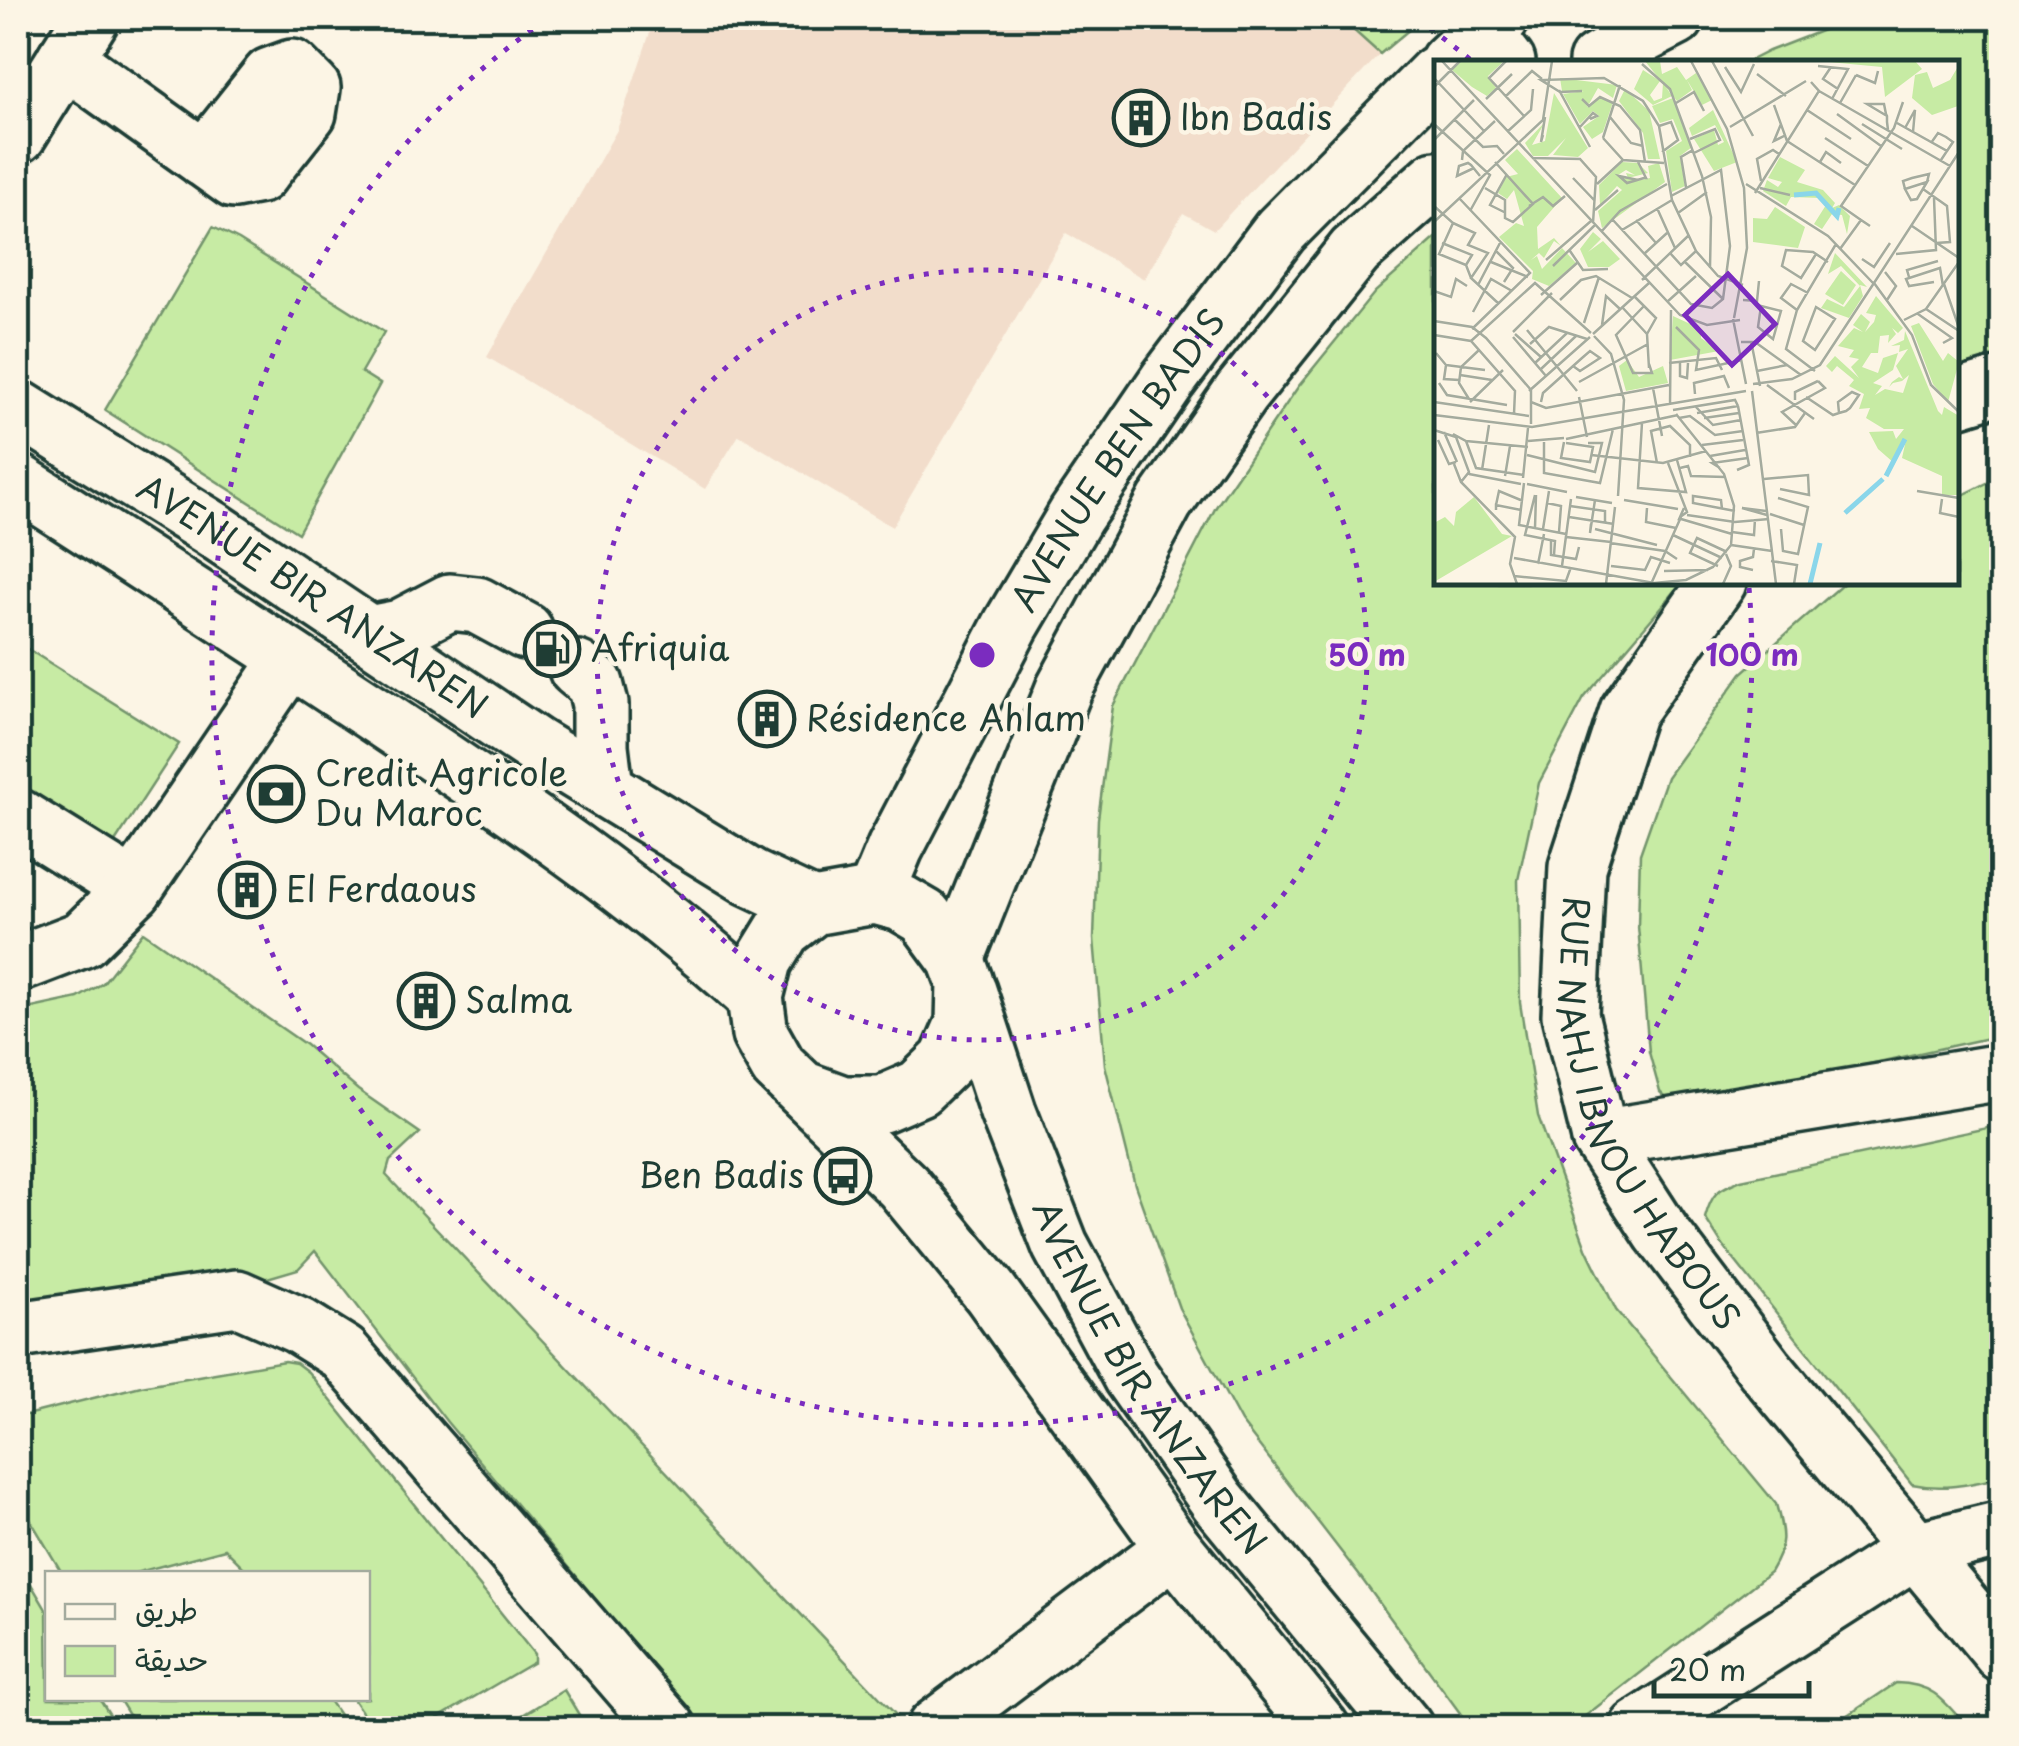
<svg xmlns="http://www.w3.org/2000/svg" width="2019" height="1746" font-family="'Playpen Sans','Playpen Sans Arabic',sans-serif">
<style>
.built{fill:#f2ddcb}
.green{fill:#c7eba4;stroke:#73946c;stroke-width:2.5}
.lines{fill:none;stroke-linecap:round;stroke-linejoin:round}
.street-casing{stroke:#1f3d34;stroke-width:62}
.secondary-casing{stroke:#1f3d34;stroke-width:62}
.street{stroke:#fcf5e5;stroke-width:55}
.secondary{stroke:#fcf5e5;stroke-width:55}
.ring{fill:none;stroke:#7b2cbf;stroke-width:5;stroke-dasharray:5 10}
.labels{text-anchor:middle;stroke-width:9;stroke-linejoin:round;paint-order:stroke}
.poi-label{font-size:35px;fill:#1f3d34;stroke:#fcf5e5;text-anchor:start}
.street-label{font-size:35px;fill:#1f3d34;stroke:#fcf5e5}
.inset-river{fill:none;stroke:#8ad6ea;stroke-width:5}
.inset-road{fill:none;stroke:#a4ab9e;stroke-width:2.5}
.view{fill:#7b2cbf;fill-opacity:0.15;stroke:#7b2cbf;stroke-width:5}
.inset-edge{fill:none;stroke:#1f3d34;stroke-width:5}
.centre{fill:#7b2cbf;stroke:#fcf5e5;stroke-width:5}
.ring-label{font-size:30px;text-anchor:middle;font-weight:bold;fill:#7b2cbf;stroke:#fcf5e5;stroke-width:9;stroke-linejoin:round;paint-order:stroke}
</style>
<rect width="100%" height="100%" fill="#fcf5e5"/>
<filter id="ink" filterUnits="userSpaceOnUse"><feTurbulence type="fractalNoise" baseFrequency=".01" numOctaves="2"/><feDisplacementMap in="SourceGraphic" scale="20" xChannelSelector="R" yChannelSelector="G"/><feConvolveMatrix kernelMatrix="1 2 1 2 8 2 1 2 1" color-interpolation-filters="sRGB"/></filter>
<g filter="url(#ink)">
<path class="built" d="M655,18H1340L1380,54L1214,230L1183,213L1144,279L1066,233L892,527L739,435L705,489L487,357L617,130Z"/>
<path class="green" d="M1340,18H1423L1380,54Z
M1854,18H2001V363L1957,378L1956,62H1747L1769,51Z
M213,227L239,240L384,332L361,372L380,384L298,533L105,410Z
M1436,238V582L1682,583L1584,698L1539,783L1518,880L1520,1003L1538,1116L1586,1248L1616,1310L1776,1504C1784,1534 1787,1544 1770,1572L1570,1728H1471L1359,1575L1241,1422L1179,1308L1135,1185L1105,1065L1094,939L1098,819L1113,706L1216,507L1298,387L1375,292Z
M2001,476V1033L1988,1038L1687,1104L1669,1101L1660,1092L1649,1052L1638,926L1640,854L1667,777L1742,673L1844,583L1956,582L1957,498Z
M18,643L179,744L106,856L18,802Z
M143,932L306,1045L358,1090L420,1133L390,1161L386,1175L897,1716L878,1728H704L447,1422L315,1251L298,1269L240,1286L18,1318V1011L78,998L103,983Z
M2001,1125V1477C1971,1484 1944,1491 1912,1484L1721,1243L1705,1218C1712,1192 1717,1190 1741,1180Z
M284,1361L296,1363L308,1372L534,1654V1662L421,1728H373L353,1699L368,1698V1574L249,1573L225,1549L135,1573H62L18,1499V1417L141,1386Z
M18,1562L47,1611L48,1698L100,1699L118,1728H18Z
M1896,1683C1935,1684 1944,1701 1968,1728H1829Z
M564,1690L587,1728H501Z
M119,1699H328L348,1728H137Z"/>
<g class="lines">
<g class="street-casing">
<g id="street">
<path d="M1482,30L1507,62"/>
<path d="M65,59L234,180L259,175L308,113L312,88L292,68L270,76L204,159"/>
<path d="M18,135L91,18"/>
<path d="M1956,399L2002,385"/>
<path id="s1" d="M1718,582L1628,711L1577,867L1570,1015L1600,1138L1661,1232L1765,1369L2002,1654"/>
<path d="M369,634L400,628L450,602L477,605L525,631"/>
<path d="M577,669L595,684L600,704V746L605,788"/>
<path d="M18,817L134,889"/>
<path d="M18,964L83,939L134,889L290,659"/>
<path d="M1600,1138L2002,1072"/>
<path d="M18,1330L237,1298L298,1325L343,1353L668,1728"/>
<path d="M935,1728L1174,1548"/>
<path d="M1638,1728L1915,1550L2002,1529"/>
</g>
</g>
<g class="secondary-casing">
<g id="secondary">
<path d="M1448,62L1482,30L1501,18"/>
<path d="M1597,62L1639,37L1676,18"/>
<path id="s2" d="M18,408L214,530L537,747L751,878L813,907"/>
<path d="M18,482C137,558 255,635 373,713C505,801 638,890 755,997"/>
<path id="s3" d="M875,896L895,848L1011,625L1076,515L1168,380L1280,231L1436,74"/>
<path d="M956,959L1064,689L1165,502L1241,393L1355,251L1436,179"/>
<path id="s4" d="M968,991L1008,1112L1060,1245L1131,1377L1218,1501L1405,1728"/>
<path d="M805,1090L843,1104H882L919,1088L948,1060L964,1023L965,983L956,959L925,917L901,903L875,896L813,907L783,930L764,961L755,997L760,1034L778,1066L903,1186L990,1292L1174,1548L1321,1728"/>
</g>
</g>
<use href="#street" class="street"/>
<use href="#secondary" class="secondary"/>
</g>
</g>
<g class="ring">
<circle cx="982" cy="655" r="385"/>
<path d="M1418 20A770 770 0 0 1 1472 61M1749 588A770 770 0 1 1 546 20"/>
</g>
<defs>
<g id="building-ring" transform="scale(2.875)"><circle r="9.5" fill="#fcf5e5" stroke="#1f3d34" stroke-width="1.5"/><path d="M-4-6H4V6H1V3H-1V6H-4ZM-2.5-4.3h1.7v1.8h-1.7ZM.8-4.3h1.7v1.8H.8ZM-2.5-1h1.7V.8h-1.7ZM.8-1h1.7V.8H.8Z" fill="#1f3d34"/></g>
<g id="fuel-ring" transform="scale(2.875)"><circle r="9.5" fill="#fcf5e5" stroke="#1f3d34" stroke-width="1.5"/><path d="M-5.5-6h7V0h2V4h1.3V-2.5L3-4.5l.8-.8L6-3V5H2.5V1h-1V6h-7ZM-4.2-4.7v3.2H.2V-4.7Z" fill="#1f3d34"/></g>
<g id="bank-ring" transform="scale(2.875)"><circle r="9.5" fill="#fcf5e5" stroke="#1f3d34" stroke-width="1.5"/><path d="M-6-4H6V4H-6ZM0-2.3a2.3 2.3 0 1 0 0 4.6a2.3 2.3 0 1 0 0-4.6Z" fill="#1f3d34"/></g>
<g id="bus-ring" transform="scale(2.875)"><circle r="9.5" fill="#fcf5e5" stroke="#1f3d34" stroke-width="1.5"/><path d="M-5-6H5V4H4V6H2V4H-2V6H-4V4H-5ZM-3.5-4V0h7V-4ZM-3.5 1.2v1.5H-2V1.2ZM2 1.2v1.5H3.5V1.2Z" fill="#1f3d34"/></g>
</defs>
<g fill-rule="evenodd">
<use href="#building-ring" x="1141" y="118"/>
<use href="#fuel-ring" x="552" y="649"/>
<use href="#building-ring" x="767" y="719"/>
<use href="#bank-ring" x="276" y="794"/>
<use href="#building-ring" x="247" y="890"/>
<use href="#building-ring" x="426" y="1001"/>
<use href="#bus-ring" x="843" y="1176"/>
</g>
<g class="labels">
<g class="poi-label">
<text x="1180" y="130">Ibn Badis</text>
<text x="591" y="661">Afriquia</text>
<text x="806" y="731">Résidence Ahlam</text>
<text x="315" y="786">Credit Agricole<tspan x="315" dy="40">Du Maroc</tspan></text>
<text x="286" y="902">El Ferdaous</text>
<text x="465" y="1013">Salma</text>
<text x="804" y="1188" text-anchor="end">Ben Badis</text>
</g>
<g class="street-label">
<text dy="12" stroke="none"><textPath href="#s3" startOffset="500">AVENUE BEN BADIS</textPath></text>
<text dy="12" stroke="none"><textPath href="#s2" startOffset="350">AVENUE BIR ANZAREN</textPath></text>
<text dy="12" stroke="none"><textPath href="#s1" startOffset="588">RUE NAHJ IBNOU HABOUS</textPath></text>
<text dy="12" stroke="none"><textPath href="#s4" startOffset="430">AVENUE BIR ANZAREN</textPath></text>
</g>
</g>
<g transform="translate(1434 60)">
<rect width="525" height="525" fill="#fcf5e5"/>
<path d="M27,1H70L54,16L62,28L53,36L38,27L18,10ZM211,1H226L228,14L243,7L252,20L262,13L278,40L268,45L253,20L258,30L243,41ZM481,1L488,9L451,37L448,7L395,2ZM525,5L524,46L498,55L478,38L481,15L493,12L499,28L516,20ZM209,10L226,21L216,35L220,41L228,38L229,23L238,36L219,45L200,29ZM126,18L183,25L179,38L164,28L155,44L147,39L154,47L166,37L179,42L169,72L158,79L149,67L165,56L159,51L146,64L129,34L150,31H128ZM191,29L215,51L226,99H214L209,73L185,41ZM120,33L154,88L144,97L119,95L132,78L114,96H99L91,83L111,62L98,85L111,81ZM239,38L258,87L246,96L251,126L238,132L232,91L248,81L239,59L226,63L218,46ZM279,50L303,102L280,111L260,79L280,70L284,85L290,82L281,65L258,76L255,68ZM83,89L128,138L103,167L104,189L120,178L127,186L120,181L110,198L105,193L97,200L103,196L108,209L128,188L142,203L115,226L98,219L99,211L65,177L82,163L90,166L80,130L73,139L64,133L72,117L84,114L71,100ZM346,97L371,110L363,122L389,130L401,143L398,148L405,145L416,156L413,174L408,155L398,154L388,169L380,164L392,145L387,138L357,137L352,146L329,131L333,120L344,127L348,122L334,118ZM188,102L204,103L214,113L194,118L192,113L201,115L192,110L184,115L202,121L216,118L214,106L225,103L231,122L168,168L164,151L188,130L183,126L166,145L165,125ZM341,147L371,167L364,188L319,182V158L333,159ZM159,172L167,179L154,192L169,181L186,199L175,207H154L146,189ZM401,193L433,227L426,225L429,236L415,258L387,248L393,239L410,247L426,226L407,206L394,214ZM407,211L422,225L409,245L391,234ZM442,236L469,268L464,273L458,268L462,274L454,283L455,275L446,276L444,293H437L428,307L444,313L449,298L464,293L459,310L439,323L448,326L441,335L451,329L469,333L475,315L468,321L459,323L455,327L458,322L465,317L469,319L462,306L474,289L465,292L466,285L457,286L470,280L471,271L504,351L508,355L510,347L525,356V435H508V416L468,398L472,380L460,403L444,389L435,372L459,371L462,379L470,369H450L432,358L436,348L425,349L430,334L415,326L420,320L403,306L398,312L392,306L401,296L425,318L417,307L425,299L415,297L420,290L404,286L420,268L429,272L419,265L427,254L436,262L431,272L440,262L442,255L432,253ZM239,256L267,269V278L285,291L236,300ZM485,263L509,301L514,293L525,302L514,342L499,324L477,266ZM193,300L205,317L229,306L234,323L192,331L185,306ZM40,437L68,474L78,476L0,522V463L11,457L20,466L22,452Z" fill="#c7eba4"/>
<path class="inset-river" d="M360,135L382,133L403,156L405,148M452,416L471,379M411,453L449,419M376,524L386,483"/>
<path class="inset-road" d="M8,1L246,255L273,265L306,260M72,1L55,18L90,56M257,1L293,69L310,128L313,188L300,258M278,1L319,76M208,4L236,29L268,116L277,157L276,208M384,6L414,9L398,39M291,7L307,32L320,4M397,7L389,19L404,29M323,14L352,36M422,15L441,23L444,11M0,18L50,71M0,27L26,1M125,30L156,87M148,31L126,32L107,20L170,18L209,41L225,66L238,140L262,191L284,216L309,225M385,31L516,106M71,37L98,11L108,19M52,39L78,14M148,39L155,46L166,37L186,46L206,70L211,102M242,43L260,32L270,51M406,43L422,15M340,45L353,81L421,125M373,50L417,79M403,54L447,86M453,56L433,44H450L452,54L453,56V62L454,70M176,57L197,83L209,86M20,59L49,87L63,86L70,94M463,63L513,91L507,100M0,64L56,115L36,151M347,64L340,81L352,75M428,64L468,89M225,66L237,62L244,80L228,92M296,67L372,21M145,68L159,53L163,56L156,59M471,68L481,50L479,72M73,72L97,50L99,29M109,75L107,82L111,57M169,78L189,100L230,103M169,78L186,25M391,78L434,106M256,79L281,69L286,80L260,93M0,80L40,40M497,83L504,73L512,77L519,82L513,91M98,98L146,99L162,117L159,163M28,100L29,91L61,61M204,102L212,118H210L193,123L185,116L204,120M386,102L392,92L407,103M40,108L23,116L25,106L34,103L37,105L46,116M139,118L161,141M327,121L323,99L339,90L345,94M493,122L483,139L477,140L471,129ZM163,124L189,100M312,124L394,176L439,223M252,127L247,97L259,90M51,128L71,140V158L79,162L99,144L61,102M326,128L356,135M471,129L469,121L478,118L495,114L493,122M489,129L513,146L516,182L502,183M321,133L385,31L377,22M25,138L96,213L38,269M0,146L19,163L5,194L32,205L37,218M95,146L109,137L119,146L131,136M223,148L241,188M161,150L184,130M70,152L56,145L73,114M244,153L273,132M178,159L257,244L278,248L289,239L296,186L287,110L237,136M202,160L222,183M427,160L407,146L460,68L469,42M0,162L109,60L118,1M19,163L41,173L34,185L54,193L37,218L64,243M478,166L525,198M188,170L238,140M167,172L186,151L233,124M8,183L38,195L32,205M406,189L427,160L436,166M62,191L79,208L70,222M136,191L149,210L174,209M236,193L247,205L262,191M210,194L233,173M382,194L367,218L348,206L352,190L379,192L394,202M462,194L502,190L500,138M428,199L440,207L456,183M112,200L157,161M57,202L94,217M251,202L289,239M119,206L161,165M451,212L462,226L453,240M475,217L473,210L504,201M208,220L254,176M500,222L475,226L472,219L506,208L509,226M440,223L525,92M510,224L525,268M44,225L67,181M0,231L17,237L22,219L33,226M107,235L143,203M200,236L222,258L213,274M126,240L147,220L162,216L198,238M309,240L323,241L325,221M233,242L262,216M210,246L182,275L199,313H218L215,304M327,246L347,251L339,279L324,267ZM188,247L213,274L215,308M382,247L401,259L381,290L369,281ZM492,249L525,271M363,250L347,238L357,224L374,233M39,252L57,219L78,231M484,254L518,278L509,283M299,259L312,324M470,260L492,249L525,202M0,261L38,267L52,278L97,330V364M150,263L165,217M168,265L172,236L186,249M242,267L265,290L262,310L308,300M93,270L143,331M79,272L118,233M81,274L107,297M159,274L215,223M0,275L37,281L81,331L80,354M160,276L177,294L190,340L184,436M79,277L112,316M37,281L101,223L157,273M317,281L326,326M307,282H321L367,315M96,284L115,267L153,279M2,293L12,305L10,319L25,320M101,303L133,273M235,303L282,298L288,310M246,303V316L253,318L254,303M12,305L51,310M107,309L142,276M323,311L353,305M381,311L352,289L363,250L402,184M26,315L58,320M145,322L214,284M5,323L13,335L73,345M319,324L358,319L386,305L440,223L478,275L497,325L525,352M333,325L380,359M219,328L228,376M95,331L156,277M318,331L342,524M261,334L260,323L290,316L295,328M145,337L153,377M372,337L399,355L405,353L412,351L416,348L425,335L418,332L404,342L405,353M35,339L25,323L27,307L45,290M361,340V332L384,321M0,342L95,356M36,342L69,310M97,342L112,348L235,325M107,342L109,333L148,298L156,291L166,298L146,311L139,306M236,345L237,250M262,347L279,365L307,360M239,350L301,340L304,346M263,353L304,346M0,355L98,367L312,331M245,358L256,356L281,375L309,371M270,358L305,353M208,363L204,428L252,432L243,400M362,365L348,352L391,328L384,321M0,370L22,377L35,412L27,422M10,372L23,402M322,373L361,367L371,353M19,374L32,381L94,387M132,379L244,355M4,380L15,404L22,402M32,381L42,408L90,415M94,381L130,378M110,382V413L166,423L179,369M130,382L127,398L156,402L159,387L132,383M268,385L309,380M93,395L161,412L168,383H154M157,395L229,403L272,391M276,396L311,390M223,403L217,371L236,366L256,385V397M234,403L253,452L246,457L250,448M20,404L27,422L81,477L76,504L83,524M246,408L254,406L257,416L291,417M286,408L278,403L314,398M48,410L55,365M303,410L315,405L304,346M35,414L87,424M71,416L76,386M89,418L94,368M330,419L374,415L375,435L346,429M90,423L85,465L132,474M93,424L133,432M483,431L525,438M101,435L91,475L121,481L120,495M142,437L178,443M344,438L374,447L364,494L349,491L347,469M508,439L506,453L525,457M190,440L244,449M113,443L127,446L125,472M62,445L65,431L89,441M136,446L171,451V463M213,448L212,462L242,468M288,449L287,440L259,436V443L301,451M62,450V445L87,450M332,451L308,448L333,455M336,454L370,465M253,455L301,462L335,459M135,457L180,464M247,459L298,474M157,464L156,473L161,440M101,468L102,435M109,469L115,431M161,469L223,485M298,472L320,475L321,459M239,475L288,498M132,477L177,482M117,480V495L142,499L145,487M176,483L231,491L243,499M297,485L338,491M80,498L220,523L252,520L279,507L297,485L300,446L290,414L242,354M337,501L363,505L360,524M104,504L110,474M128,506L137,439M177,506L211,510L217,497L236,503M284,506L256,493L263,478L293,492M319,510L306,507V501L319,497L320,489M230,511L274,510M80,516L132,521L137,507M172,524L181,447M217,524L247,457M289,524L297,506L292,494"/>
<path class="view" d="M294,214L341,264L298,305L251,255Z"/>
<rect width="525" height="525" class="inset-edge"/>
</g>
<circle cx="982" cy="655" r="15" class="centre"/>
<g class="ring-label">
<text x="1367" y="666">50 m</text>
<text x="1752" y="666">100 m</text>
</g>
<rect width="2019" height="1746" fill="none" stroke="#fcf5e5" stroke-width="60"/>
<rect x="30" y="30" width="1959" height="1686" fill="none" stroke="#1f3d34" stroke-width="4" filter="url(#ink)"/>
<rect x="45" y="1571" width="325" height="130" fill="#fcf5e5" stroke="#a4ab9e" stroke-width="2.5"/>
<rect x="65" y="1604" width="50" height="15" fill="#fcf5e5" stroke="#a4ab9e" stroke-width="2.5"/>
<text x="135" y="1621" font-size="30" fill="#1f3d34">طريق</text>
<rect x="65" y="1646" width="50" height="30" fill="#c7eba4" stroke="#a4ab9e" stroke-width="2.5"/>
<text x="135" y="1671" font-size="30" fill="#1f3d34">حديقة</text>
<path d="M1654 1681v15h155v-15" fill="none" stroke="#1f3d34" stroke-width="5"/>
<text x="1669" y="1681" font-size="30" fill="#1f3d34" stroke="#fcf5e5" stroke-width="8" paint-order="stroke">20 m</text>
</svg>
